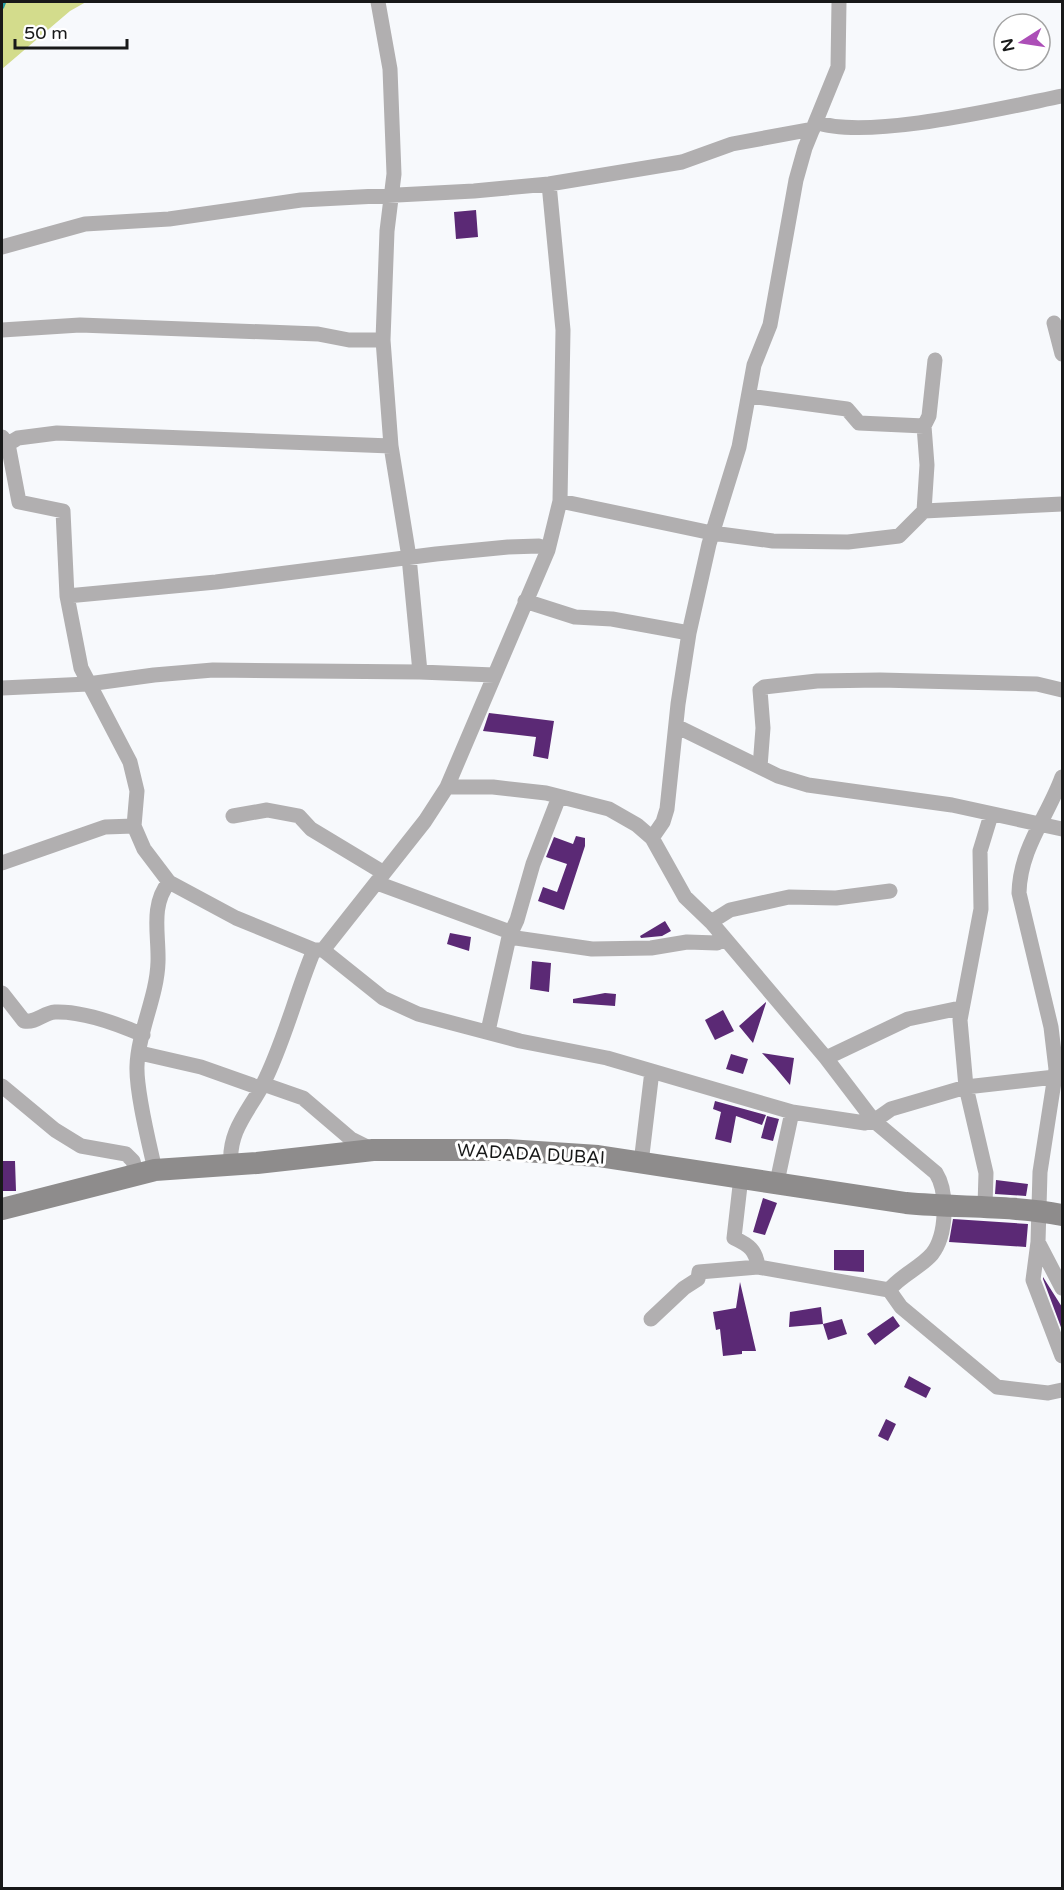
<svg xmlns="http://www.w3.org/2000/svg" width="1064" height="1890" font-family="'Varela Round',sans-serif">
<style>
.green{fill:#d3dc8c}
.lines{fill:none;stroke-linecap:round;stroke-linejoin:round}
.stream{stroke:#259da5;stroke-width:4.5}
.building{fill:#5b2975}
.street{stroke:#b1afb0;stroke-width:15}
.secondary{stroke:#8e8c8c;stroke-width:22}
.labels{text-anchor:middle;stroke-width:6;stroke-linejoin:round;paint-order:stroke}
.street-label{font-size:18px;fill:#181919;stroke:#fff}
</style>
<rect width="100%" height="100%" fill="#f7f9fc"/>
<path class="green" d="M2,2H86L70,11L2,69Z"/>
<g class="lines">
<path class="stream" d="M2,7L4,2"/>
</g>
<path class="building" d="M476,210L478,237L456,239L454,212Z
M489,713L554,721L548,759L533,756L536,737L483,731Z
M576,836L585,838V846L564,910L538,901L543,887L557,892L567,864L546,857L554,837L573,844Z
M665,921L671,931L662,936L641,938L640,936Z
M450,933L471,937L469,951L447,944Z
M532,961L551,963L549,992L530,989Z
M605,993L616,994L615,1006L573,1003V999Z
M766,1002V1003L753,1043L739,1026Z
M723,1010L734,1031L715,1040L705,1020Z
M762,1053L794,1058L790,1085L775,1067Z
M731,1054L748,1059L743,1074L726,1069Z
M715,1101L766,1115L762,1125L736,1116L731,1143L715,1139L721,1112L713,1109Z
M767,1116L779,1119L773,1141L761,1138Z
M2,1161H15L16,1191H2Z
M996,1180L1028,1184L1026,1196L995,1194Z
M763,1198L777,1203L765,1235L753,1232Z
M953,1219L1028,1224L1026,1247L949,1242Z
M834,1250H864V1272L834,1270Z
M1043,1277L1062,1307V1330L1043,1279Z
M740,1282L756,1351H742V1354L723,1356L720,1329L716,1330L713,1312L736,1308Z
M821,1307L823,1324L789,1327L790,1312Z
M893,1316L900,1326L875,1345L867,1334Z
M842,1319L847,1334L828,1340L823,1324Z
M909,1376L931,1388L926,1398L904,1387Z
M886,1419L896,1424L888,1441L878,1436Z"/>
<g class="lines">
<path class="street" d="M378,2L390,69L394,174L387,231L383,340L391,446L409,557L420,672
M816,122C866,141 1007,107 1062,96
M2,247L85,224L169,219L301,200L474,191L549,184L682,162L732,144L813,129
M1054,323L1062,354
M2,330L80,325L318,334L349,340H383
M749,396L847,409L859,423L924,426
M2,437L8,444L19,502L63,511L67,596L81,668L130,762L137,791L134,826L144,849L169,882L236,918L314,950H323L383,998L418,1014L520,1041L607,1058L792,1112L865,1123L874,1121L891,1109L966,1087L1055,1077
M8,444L18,438L57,433L391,446
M560,501L712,533L773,541L848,542L899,536L924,511L1062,504
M924,511L927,465L924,426L929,416L935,360
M67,596L216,582L436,554L508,547L539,546L548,550
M525,601L575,617L612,619L689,633
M2,688L88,684L154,675L213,670L420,672L494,675
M676,726L778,776L808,785L952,805L1062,829
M760,767L763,728L760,690L764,687L817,681L880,680L1037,684L1062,690
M1062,777C1048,816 1020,848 1019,893L1051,1027L1056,1069L1040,1172L1038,1242L1033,1280L1062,1356
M447,787H493L546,793L609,809L637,825L652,838L685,897L711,922L826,1058L874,1121L936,1173C948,1192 947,1235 932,1254C920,1268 901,1275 889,1290
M233,816L267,810L299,816L311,829L384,873
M652,838L663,822L667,809L678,704L689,633L709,544L739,447L754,365L770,325L796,180L805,148L838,67L839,2
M2,863L105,827L134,826
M377,883L510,932
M711,922L730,910L789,897L836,898L890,891
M509,937L592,949L651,948L687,942L717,943L725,939
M323,950L425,821L447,787L548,550L560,501L563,330L549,184
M2,993L24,1021C37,1023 43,1013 55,1012C83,1011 118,1024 143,1035
M488,1031L509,937L517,920L533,864L559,797
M140,1053L201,1067L260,1088
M826,1058L908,1019L960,1008
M263,1084L303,1098L351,1139L373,1150
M2,1086L55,1130L81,1146L126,1154L133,1161L137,1175
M641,1163L652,1071
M231,1164C228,1131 249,1111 263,1084C284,1043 296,993 314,950
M155,1170C149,1143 136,1092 137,1066C138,1032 157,997 158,962C159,934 150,906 169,882
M741,1177L734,1238C749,1245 756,1250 758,1267
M777,1182L792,1112
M985,1206L986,1173L966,1087L960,1020L981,909L980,851L991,815
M1038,1242L1062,1288
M651,1319L684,1288L698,1279L699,1272L758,1267L889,1290L901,1307L997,1387L1048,1393L1062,1390"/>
<path class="secondary" d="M2,1209L155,1170L257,1163L373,1150H507L598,1156L906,1203C959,1208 1011,1205 1062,1215"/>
</g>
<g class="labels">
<g class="street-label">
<text transform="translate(531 1154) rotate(3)" y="6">WADADA DUBAI</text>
</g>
</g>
<rect width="1064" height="1890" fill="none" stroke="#181919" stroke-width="6"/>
<g transform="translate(1022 42) rotate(258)"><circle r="28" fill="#ffffff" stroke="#a3a3a3" stroke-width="1.5"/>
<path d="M0-4.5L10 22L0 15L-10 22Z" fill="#ac4eb7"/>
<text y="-9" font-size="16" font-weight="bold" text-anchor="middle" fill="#181919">N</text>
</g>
<path d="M15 39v9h112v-9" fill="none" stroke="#181919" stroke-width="3"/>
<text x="24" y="39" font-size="18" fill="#181919" stroke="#ffffff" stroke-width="4.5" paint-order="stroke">50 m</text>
</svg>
